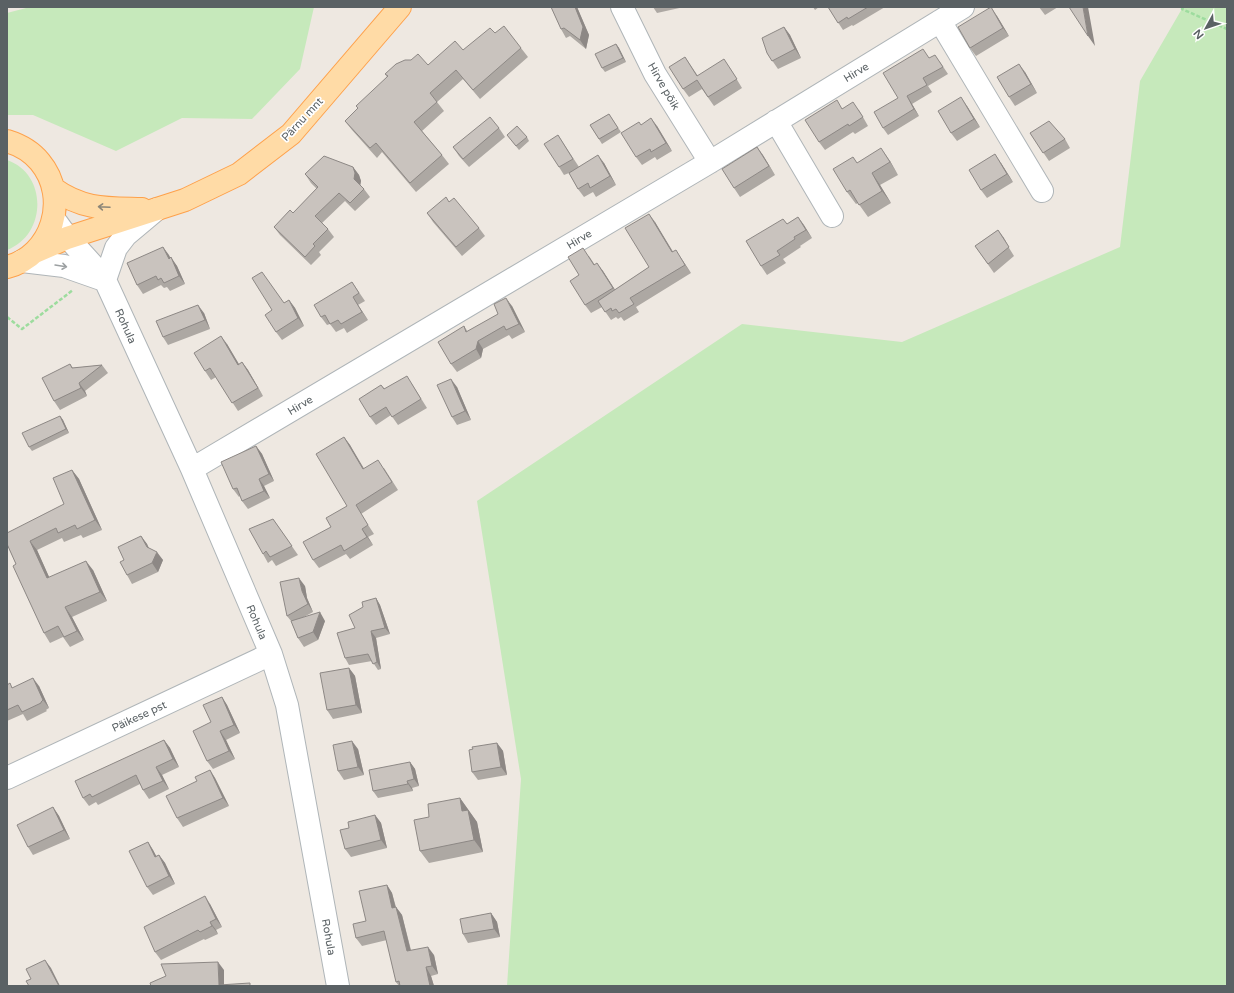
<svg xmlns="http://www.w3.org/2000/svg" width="1234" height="993" font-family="'Varela Round',sans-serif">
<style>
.green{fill:#c6e9bb}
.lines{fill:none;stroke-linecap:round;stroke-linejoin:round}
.minor-casing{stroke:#afb5b8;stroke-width:24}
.major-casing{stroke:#fea14b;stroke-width:24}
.path{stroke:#9ddc9e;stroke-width:2.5;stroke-dasharray:4 2;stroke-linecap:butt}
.minor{stroke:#fff;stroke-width:22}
.major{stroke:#ffdba6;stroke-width:22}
.wall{fill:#ada8a3}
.shaded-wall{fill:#8d8885}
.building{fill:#c9c3be;stroke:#8d8885}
.oneway{stroke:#8c8678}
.oneway2{stroke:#9ca0a2}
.labels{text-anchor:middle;stroke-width:3.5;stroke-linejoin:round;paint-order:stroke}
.street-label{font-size:11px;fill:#5a6164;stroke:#fff}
</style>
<rect width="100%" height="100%" fill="#eee8e1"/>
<path class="green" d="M30,7H314L300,69L252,119L182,118L116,151L33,115H7V13Z
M1183,7H1227V986H507L521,779L477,501L742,324L902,342L1120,247L1140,81Z
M7,160C48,174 47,235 7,250Z"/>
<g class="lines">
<g class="minor-casing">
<path id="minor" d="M622,7L655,74L710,162
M940,21L1042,191
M776,121L832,216
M57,223C71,244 90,260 105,280L192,469L271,654L287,705L338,986
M22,261L64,266L104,280
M105,280L116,248L126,235L157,209
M192,469L710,162L963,7
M7,778L271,654"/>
</g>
<g class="major-casing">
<path id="major" d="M7,141C20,145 32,152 40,162C70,198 52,256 7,267
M54,189C83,210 108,208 142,209
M35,252L67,238L185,200L239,174L291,134L400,7"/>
</g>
<path class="path" d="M1183,7L1182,9L1227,29
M7,317L22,329L73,290"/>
<use href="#minor" class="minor"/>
<use href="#major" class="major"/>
</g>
<path class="wall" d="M551,7H577L589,35L586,49L570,36L566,38L561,29Z
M653,7H684L657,13Z
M813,7H819L815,10Z
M828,7H885L853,26L852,25L843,30Z
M1039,7H1058L1045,15Z
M997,16L1009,36L976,56L970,48Z
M784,27L790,35L801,58L778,69L767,53Z
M495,33L521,48L528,57L480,99L463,79L437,102L444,111L422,131L442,155L449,164L416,192L382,152L377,158L352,130L345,121L358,109L387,77L385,74L428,65L463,50Z
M616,44L619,48L626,62L605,72L602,68Z
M685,57L698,76L730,68L742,88L714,106L702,89L689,97L683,89Z
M929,58L940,62L948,74L928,86L932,92L912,104L919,116L888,135L883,128Z
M1025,72L1037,93L1015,106L1009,97Z
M967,106L980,127L957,141L951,133Z
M843,108L859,110L868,126L855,134L853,132L825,150L819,142Z
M609,114L621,132L602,144L590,125Z
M641,125L657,126L672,151L657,160L655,157L642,165L636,157Z
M499,128L505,137L469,167L459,156L453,147Z
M1030,133L1065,139L1070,148L1049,161Z
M507,135L527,137L529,141L519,150Z
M558,135L579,167L604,163L616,185L596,197L593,192L584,197L578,189L569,173L564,175L559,167Z
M757,147L775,175L740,197L734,188Z
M853,157L857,163L890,161L898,175L880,185L891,203L868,217L858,203L856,204L847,192Z
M1001,163L1013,182L987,198L981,190Z
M353,167L359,175L361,181L360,185L364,189L370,197L355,211L345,201L322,223L328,229L334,237L319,252L321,255L311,265L280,235L274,227L293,213L317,189L311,183L305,174Z
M449,202L479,228L485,236L462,256L433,222L427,213Z
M798,217L812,238L800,246L801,247L783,259L786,263L767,275L761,266L783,219L787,224Z
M655,222L672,252L681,258L691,273L636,307L639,312L624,321L621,317L618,319L616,317L611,320L602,307L591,313L585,305L579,275L589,256L595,265L603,271L615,290L649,267Z
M998,230L1014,256L994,273L975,246Z
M163,247L170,258L177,266L185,284L170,291L167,287L164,288L161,285L143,294L137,285Z
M352,282L365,301L358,305L368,320L347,333L344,328L336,332L330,324L327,325L321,317Z
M289,300L295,308L304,326L282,340L276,332L284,303Z
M512,306L525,332L512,339L509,335L483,349L481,358L457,372L451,364L464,326L468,332Z
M204,313L210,329L168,345L163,337Z
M227,344L239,364L242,362L248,370L263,396L238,411L216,377L211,380L205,371Z
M70,364L73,368L102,365L108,373L85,391L87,396L60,410L54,401Z
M412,384L427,408L398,425L391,415L376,425L370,417L381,385L385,389Z
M457,387L471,420L457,425L452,417Z
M60,416L63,420L69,433L32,451L29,447Z
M344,437L350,445L363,469L384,468L398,490L361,514L374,534L368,537L373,545L350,559L346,554L319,568L313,560L347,506Z
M256,446L262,454L274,481L264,486L270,498L248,509L242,501L240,496L239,497L233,489Z
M72,470L79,479L102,530L83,538L81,535L64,542L62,538L37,550L49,577L93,570L107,601L72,617L84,640L70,647L63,637L50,643L44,633L16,564L7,544L64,504Z
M273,519L298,555L276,566L272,560L268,563L263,554Z
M141,536L147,544L149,548L163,560L158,572L132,584L127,575L124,560Z
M305,586L307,598L313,612L302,618L325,621L318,640L304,647L298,638L291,621L287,616Z
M376,598L380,605L390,634L376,638L381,669L378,670L372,661L349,665L345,658L355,628L363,607Z
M349,668L355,676L362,713L333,719L327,710Z
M7,685L13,688L39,686L49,708L46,710L47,711L27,721L23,714L7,721Z
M222,697L227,705L240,733L226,740L235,759L213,769L207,761L211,722Z
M164,740L170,748L179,767L162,775L169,789L149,799L143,790L140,784L98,805L96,802L89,806L83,798Z
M497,743L503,751L507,775L478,780L472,772L473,749Z
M358,749L364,775L344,780L338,771Z
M410,762L415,769L419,786L412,788L413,791L378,798L373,791Z
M210,770L215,778L229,806L183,827L177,818Z
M460,798L477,822L483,852L429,863L420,851L429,817Z
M53,807L59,816L70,839L33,855L28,847Z
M375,815L381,823L387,848L351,857L345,849L349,828Z
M148,842L153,850L156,856L159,855L165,863L175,884L153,895L147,887Z
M387,885L392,893L396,907L402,915L411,950L434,955L438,974L431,976L434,986H399L396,982L387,940L362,946L356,938Z
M210,904L222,927L216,930L218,934L205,940L204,939L161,960L155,952Z
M491,913L497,922L500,937L468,943L463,934Z"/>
<path class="shaded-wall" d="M575,7H577L589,35L586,49L580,40Z
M991,7L997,16L1009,36L1003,28Z
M1083,7H1088L1095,46L1088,36Z
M784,27L790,35L801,58L795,49Z
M616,44L619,48L626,62L623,58Z
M1019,64L1025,72L1037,93L1031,84Z
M907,96L912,104L919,116L914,109Z
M961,97L967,106L980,127L974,119Z
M651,118L657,126L672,151L666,143Z
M757,147L763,155L775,175L769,166Z
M881,148L890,161L898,175L890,162Z
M995,154L1001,163L1013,182L1007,174Z
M598,155L604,163L616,185L610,176Z
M353,167L359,175L361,181L360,187L354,179Z
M872,173L880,185L891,203L882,191Z
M649,214L655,222L678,260L672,252Z
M798,217L804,225L812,238L806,230Z
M998,230L1004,238L1014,256L1009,247Z
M163,247L169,255L175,267L169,259Z
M676,250L681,258L691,273L685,265Z
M171,257L177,266L185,284L179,276Z
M597,263L603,271L619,296L613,288Z
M353,297L358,305L368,320L362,312Z
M506,298L512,306L525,332L519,324Z
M289,300L295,308L304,326L298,318Z
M198,305L204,313L210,329L205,320Z
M221,336L227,344L244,373L238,365Z
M478,341L483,349L481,358L476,349Z
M242,362L248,370L263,396L258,388Z
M451,379L457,387L471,420L465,411Z
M79,383L85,391L87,396L81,388Z
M60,416L63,420L69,433L66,429Z
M344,437L350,445L369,477L363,469Z
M256,446L262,454L274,481L269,474Z
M72,470L79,479L102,530L95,520Z
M259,479L264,486L270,498L264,491Z
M362,529L368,537L373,545L367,537Z
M141,536L147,544L152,556L147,547Z
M30,541L37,550L54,588L47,578Z
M157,552L163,560L158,572L152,563Z
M86,561L93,570L107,601L100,592Z
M299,578L305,586L307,598L313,612L308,604L302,591Z
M376,598L380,605L390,634L385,628Z
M65,607L72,617L84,640L77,631Z
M320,612L325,621L318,640L313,632Z
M371,631L376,638L381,669L377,662Z
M349,668L355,676L362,713L356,705Z
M33,678L39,686L49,708L43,700Z
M222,697L227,705L240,733L234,725Z
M220,731L226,740L235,759L229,751Z
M164,740L170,748L179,767L173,759Z
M352,741L358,749L364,775L358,767Z
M497,743L503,751L507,775L501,767Z
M410,762L415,769L419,786L414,779Z
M156,767L162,775L169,789L163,781Z
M210,770L215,778L229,806L223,798Z
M407,781L412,788L413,791L408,784Z
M460,798L477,822L483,852L474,840L462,811Z
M53,807L59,816L70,839L64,830Z
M375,815L381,823L387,848L381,840Z
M148,842L153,850L161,865L155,857Z
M159,855L165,863L175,884L169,876Z
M387,885L392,893L398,917L392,908Z
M205,896L210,904L222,927L216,919Z
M396,907L402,915L413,960L407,951Z
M491,913L497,922L500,937L494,929Z
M210,922L216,930L218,934L212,926Z
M428,947L434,955L438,974L432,966Z
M45,960L51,968L60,986H59Z
M218,962L224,970V986L219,985Z
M426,967L431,976L434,986H430Z"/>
<path class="building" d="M551,7H575L583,27L580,40L564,28L561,29Z
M828,7H868L848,19L847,17L838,23Z
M991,7L1003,28L970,48L958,27Z
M1069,7H1083L1088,36Z
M504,26L521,48L473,90L456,70L430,93L437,102L414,122L442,155L410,183L376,143L370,148L345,121L358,108L356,106L388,76L385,74L396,64L405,60H411L418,54L428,65L455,41L463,50L490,28L495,33Z
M784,27L795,49L772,61L767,53L762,38Z
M616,44L623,58L602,68L595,54Z
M923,49L929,58L935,55L943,67L923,78L927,85L907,96L914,109L883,128L874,112L898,98L883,73Z
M685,57L697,76L724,59L737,79L708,97L697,80L683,89L669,67Z
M1019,64L1031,84L1009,97L997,77Z
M961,97L974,119L951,133L938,111Z
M837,100L842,109L853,102L863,117L849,126L848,124L819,142L805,120Z
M609,114L618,128L599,139L590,125Z
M490,117L499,128L463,159L453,147Z
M651,118L666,143L651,152L650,149L636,157L621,133L639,122L641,125Z
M1049,121L1065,139L1043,153L1030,133Z
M517,126L527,137L516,146L507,135Z
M558,135L573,159L559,167L544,144Z
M757,147L769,166L734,188L722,169Z
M881,148L890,162L872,173L882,191L859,205L850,190L847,192L833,169L853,157L857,163Z
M995,154L1007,174L981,190L969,170Z
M598,155L610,176L590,188L588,183L578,189L569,173Z
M324,156L353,167L355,173L354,179L364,189L350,203L339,193L315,216L328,229L313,244L315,246L305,257L274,227L290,210L293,213L318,187L305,174Z
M446,197L449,202L454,198L479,228L456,247L427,213Z
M649,214L672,252L676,250L685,265L630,298L634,304L619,313L616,309L612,311L611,308L605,312L598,301L649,267L625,228Z
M798,217L806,230L794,237L795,239L777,251L780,255L761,266L746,241L783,219L787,224Z
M998,230L1009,247L988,264L975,246Z
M163,247L169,259L171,257L179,276L164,283L161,278L158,280L156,276L137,285L127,263Z
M583,248L594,265L597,263L613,288L585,305L570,281L579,275L568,257Z
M262,272L284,303L289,300L298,318L276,332L265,315L272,310L252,278Z
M352,282L359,293L353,297L362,312L341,324L338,320L330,324L325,315L321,317L314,305Z
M506,298L519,324L506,330L504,326L478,341L476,349L451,364L438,342L464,326L466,332L498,314L494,304Z
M198,305L205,320L163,337L156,321Z
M221,336L238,365L242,362L258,388L232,403L210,368L205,371L194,353Z
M70,364L72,368L102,365L79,383L81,388L54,401L42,378Z
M407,376L421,399L392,417L386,407L370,417L359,399L381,385L384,389Z
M451,379L465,411L452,417L437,385Z
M60,416L66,429L29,447L22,433Z
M344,437L363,469L378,460L392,482L356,505L368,525L362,529L367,537L344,551L341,545L313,560L303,542L331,527L326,518L347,506L316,454Z
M256,446L269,474L259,479L264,491L242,501L237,488L233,489L221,462Z
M72,470L95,520L77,529L75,525L58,533L56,528L30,541L47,578L86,561L100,592L65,607L77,631L64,637L58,626L44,633L13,566L16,564L7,544V533L64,504L53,478Z
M273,519L292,546L270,557L266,551L263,554L249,529Z
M141,536L147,547L157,552L152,563L127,575L120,562L124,560L118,547Z
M299,578L302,591L308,604L287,616L280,582Z
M376,598L385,628L371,631L377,662L373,664L368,654L345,658L337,633L355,628L349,615L363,607L362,602Z
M320,612L313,632L298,638L291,621Z
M349,668L356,705L327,710L320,673Z
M33,678L43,700L41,702V703L22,712L18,705L7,710V685L10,683L12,688Z
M222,697L234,725L220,731L229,751L207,761L193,731L211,722L203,705Z
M164,740L173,759L156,767L163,781L143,790L136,775L92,797L90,794L83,798L75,781Z
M352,741L358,767L338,771L333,745Z
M497,743L501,767L472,772L469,750L473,749L472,747Z
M410,762L414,779L407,781L408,784L373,791L369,770Z
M210,770L223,798L177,818L166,796L197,781L195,777Z
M460,798L462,811L468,810L474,840L420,851L414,820L429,817L428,804Z
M53,807L64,830L28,847L17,825Z
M375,815L381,840L345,849L340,830L349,828L348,822Z
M148,842L155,857L159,855L169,876L147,887L129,851Z
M387,885L392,908L396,907L407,951L428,947L432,966L426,967L430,986H400L399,981L396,982L384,931L356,938L353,924L366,921L359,891Z
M205,896L216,919L210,922L212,926L200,932L198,930L155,952L144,927Z
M491,913L494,929L463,934L460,919Z
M45,960L59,986H29L26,981L31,979L26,969Z
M218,962L219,985L250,983V986H151L150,983L166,976L161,964Z"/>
<defs><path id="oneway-shaft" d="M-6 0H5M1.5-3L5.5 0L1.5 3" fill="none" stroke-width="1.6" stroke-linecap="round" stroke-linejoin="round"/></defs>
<use class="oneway" href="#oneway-shaft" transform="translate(104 207) rotate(-177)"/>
<use class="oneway2" href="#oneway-shaft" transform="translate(61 266) rotate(9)"/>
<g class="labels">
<g class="street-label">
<text transform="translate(856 72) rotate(-31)" y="4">Hirve</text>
<text transform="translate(664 86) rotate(60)" y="4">Hirve põik</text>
<text transform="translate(302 119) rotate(-47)" y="4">Pärnu mnt</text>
<text transform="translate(579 239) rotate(-31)" y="4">Hirve</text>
<text transform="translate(126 326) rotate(66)" y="4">Rohula</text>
<text transform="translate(300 405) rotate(-31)" y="4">Hirve</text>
<text transform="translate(257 622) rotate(67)" y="4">Rohula</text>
<text transform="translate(139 716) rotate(-25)" y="4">Päikese pst</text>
<text transform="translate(329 937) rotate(80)" y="4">Rohula</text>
</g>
</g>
<rect width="1234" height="993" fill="none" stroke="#5a6164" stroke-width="16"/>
<g transform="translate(1206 28) rotate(230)" stroke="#ffffff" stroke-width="3" paint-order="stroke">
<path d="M0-3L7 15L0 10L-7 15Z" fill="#5a6164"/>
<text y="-6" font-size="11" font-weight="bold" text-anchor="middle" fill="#5a6164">N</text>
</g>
</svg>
